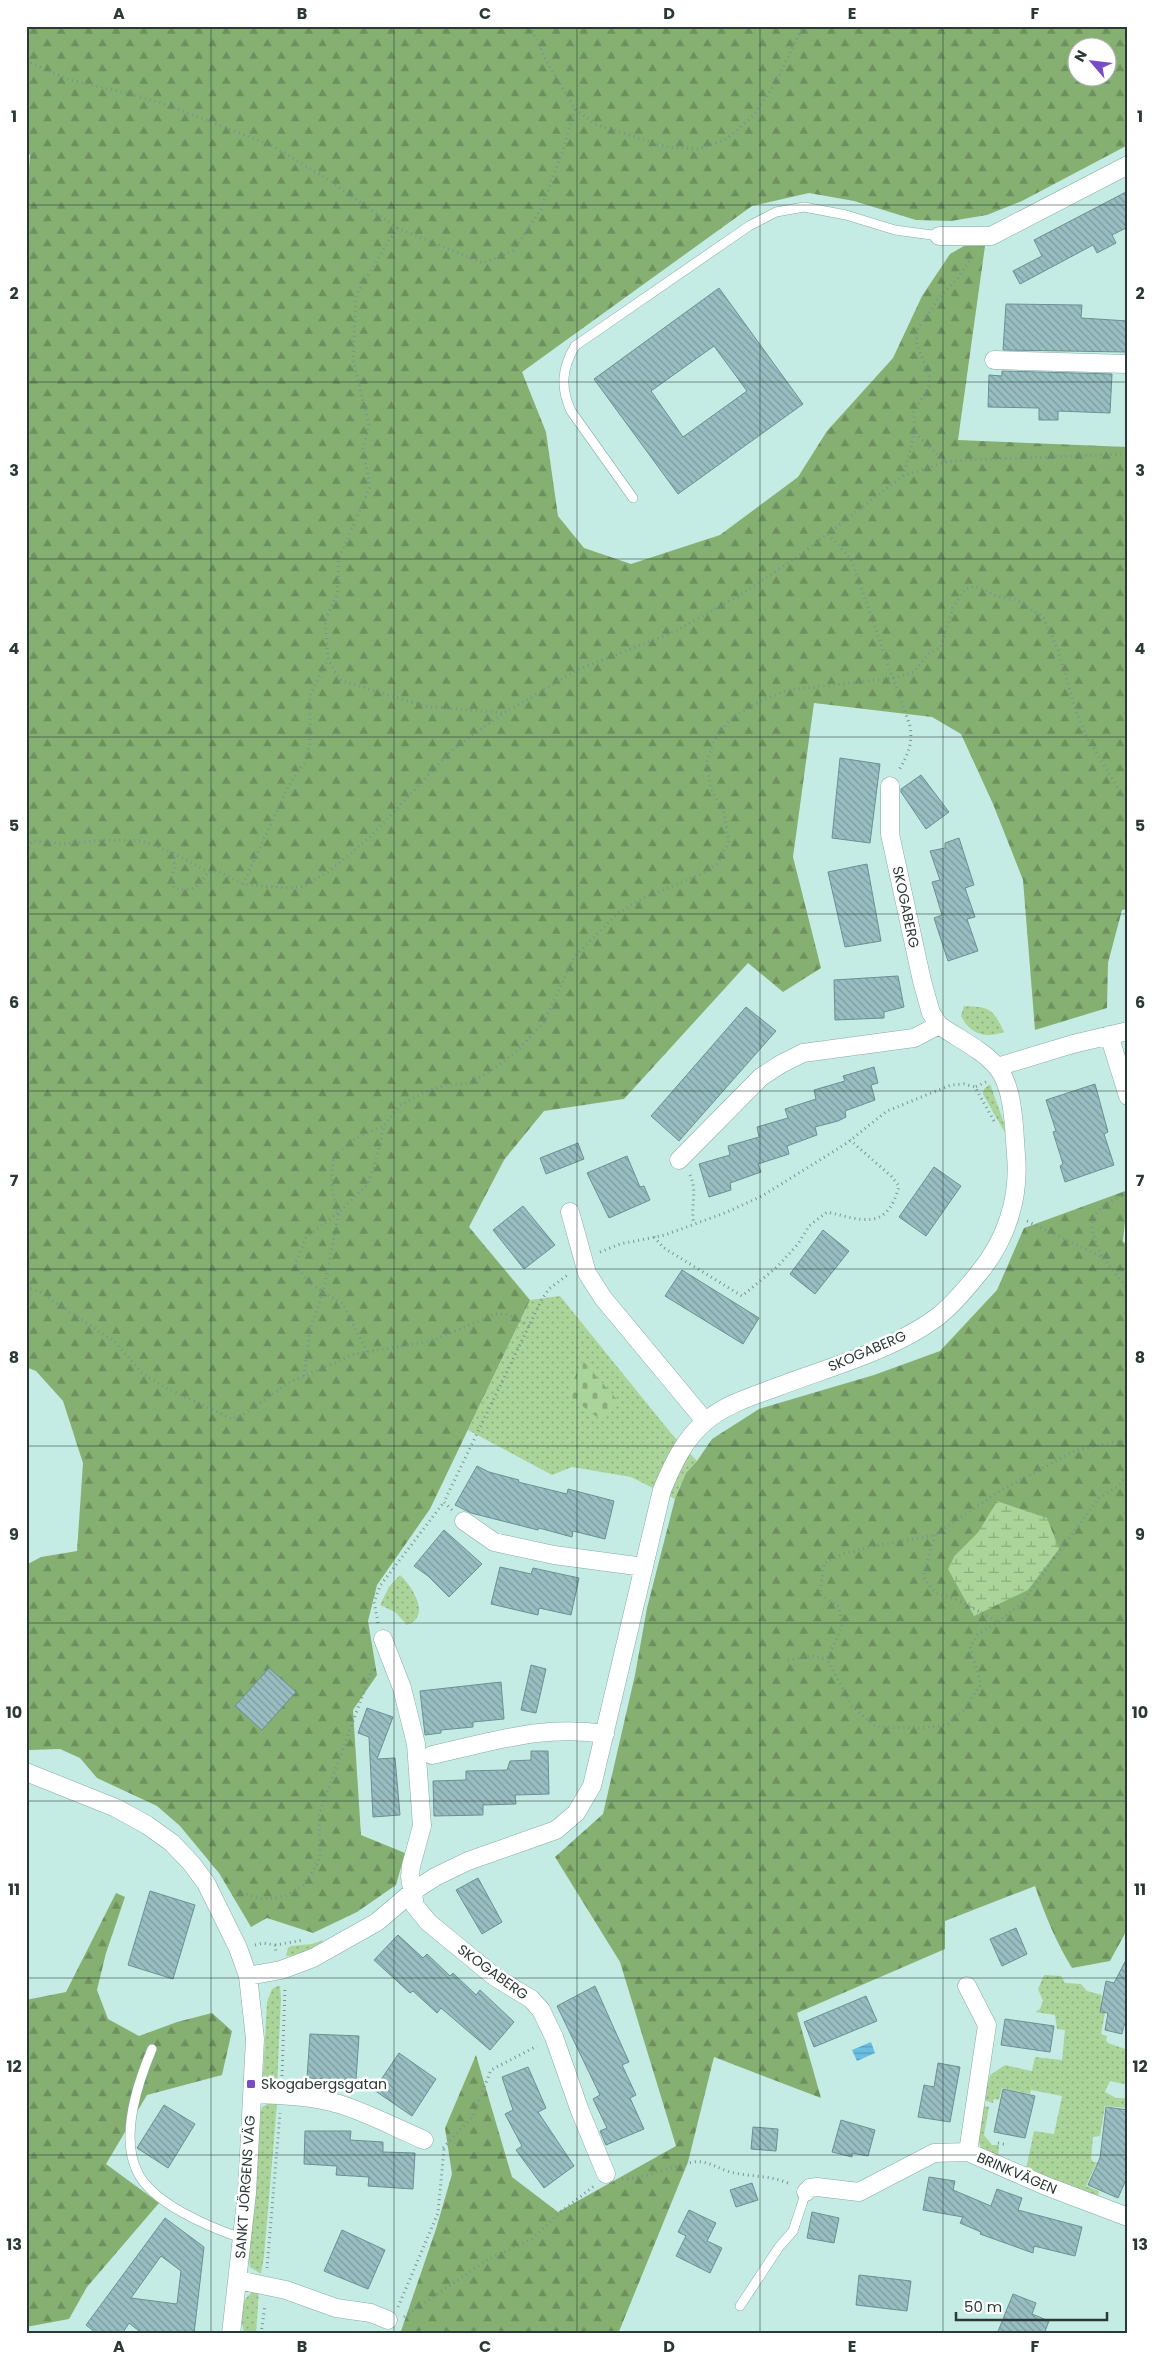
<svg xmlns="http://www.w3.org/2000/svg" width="1154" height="2360" font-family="Poppins,sans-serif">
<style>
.grass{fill:url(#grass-dots)}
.forest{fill:url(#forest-firs);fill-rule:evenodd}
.wetland{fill:url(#wetland-marsh)}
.cemetery{fill:url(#cemetery-stones)}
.water{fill:url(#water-rules)}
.building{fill:url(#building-back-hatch);stroke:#6b9094;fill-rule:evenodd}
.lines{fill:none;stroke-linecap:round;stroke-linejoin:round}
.service-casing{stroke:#85aaa3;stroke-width:10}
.minor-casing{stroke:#85aaa3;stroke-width:19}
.path{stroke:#79948f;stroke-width:3;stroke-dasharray:1 4;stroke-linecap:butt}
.service{stroke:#fff;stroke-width:9}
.minor{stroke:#fff;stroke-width:18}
.grid{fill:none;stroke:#2a3936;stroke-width:1;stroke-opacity:0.55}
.poi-dot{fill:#784cc4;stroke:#fff;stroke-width:2}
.labels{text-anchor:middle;stroke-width:5;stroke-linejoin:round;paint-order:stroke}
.street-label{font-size:14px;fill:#2a3936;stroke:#fff}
.poi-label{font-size:14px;fill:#2a3936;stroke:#fff;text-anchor:start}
.neatline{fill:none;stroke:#2a3936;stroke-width:2}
.grid-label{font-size:16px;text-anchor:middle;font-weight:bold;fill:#2a3936}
</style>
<defs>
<pattern id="grass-dots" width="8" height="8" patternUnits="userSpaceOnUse" patternTransform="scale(1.25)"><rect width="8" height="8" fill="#abd49a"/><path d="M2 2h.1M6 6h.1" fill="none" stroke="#8bad7e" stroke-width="1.8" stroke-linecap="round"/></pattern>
<pattern id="forest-firs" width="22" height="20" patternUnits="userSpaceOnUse" patternTransform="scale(1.25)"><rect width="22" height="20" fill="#85b072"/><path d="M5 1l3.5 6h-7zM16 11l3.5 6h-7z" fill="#6d905e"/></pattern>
<pattern id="wetland-marsh" width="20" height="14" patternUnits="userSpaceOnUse" patternTransform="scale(1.25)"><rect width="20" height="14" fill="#abd49a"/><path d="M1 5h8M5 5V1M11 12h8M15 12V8" fill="none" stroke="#8bad7e"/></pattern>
<pattern id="cemetery-stones" width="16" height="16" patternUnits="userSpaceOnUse" patternTransform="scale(1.25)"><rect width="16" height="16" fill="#abd49a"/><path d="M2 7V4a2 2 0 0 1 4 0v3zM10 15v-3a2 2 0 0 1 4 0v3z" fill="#8bad7e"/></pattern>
<pattern id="water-rules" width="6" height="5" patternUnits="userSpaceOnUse" patternTransform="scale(1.25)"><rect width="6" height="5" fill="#69bee3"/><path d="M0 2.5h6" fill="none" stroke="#579bb9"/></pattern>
<pattern id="building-back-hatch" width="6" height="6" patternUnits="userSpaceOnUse" patternTransform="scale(1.25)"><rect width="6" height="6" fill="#98bec2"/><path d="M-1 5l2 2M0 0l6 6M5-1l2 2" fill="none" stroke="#7c9b9e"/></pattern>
</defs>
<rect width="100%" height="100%" fill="#c5ece4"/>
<path class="grass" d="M964,1006C989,1007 993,1008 1004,1032C985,1039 970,1034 961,1016Z
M990,1084L1004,1123L1005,1133L983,1094L984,1089Z
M560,1296L670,1432L697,1461L686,1473L675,1499L631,1477L572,1467L552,1475L468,1430L530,1300Z
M400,1575C412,1586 432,1616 407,1625L395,1612L380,1605L389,1587Z
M323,1940C319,1948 296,1956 286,1956L288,1948L291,1946L312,1944Z
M1044,1975L1061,1976L1065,1983L1081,1984L1087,1991L1102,1995L1101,2001L1107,2002L1101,2034L1107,2036L1106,2040L1108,2043L1128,2050V2085L1110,2081L1105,2092L1116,2098H1128V2108L1105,2106L1100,2136L1093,2137L1091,2159L1093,2162L1128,2165V2177L1096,2164L1086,2186L1099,2191L1097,2201L1026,2169L1034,2131L1054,2134L1062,2096L1031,2090L1030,2094L1002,2088L999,2100L994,2099L993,2103L984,2100L990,2075L1005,2065L1032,2071L1035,2057L1062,2060L1065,2030L1057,2029L1055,2015L1035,2012L1040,2009L1043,2001L1038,1989Z
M278,1986H280L281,1999L277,2087L264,2082L263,2075L267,2002L272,1989Z
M269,2103L277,2104L264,2256L261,2274L250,2267L248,2252L261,2111L262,2107Z
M983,2106L989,2107L984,2135L992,2145H999L998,2159L983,2152L977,2138Z
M259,2289L256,2334H245C238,2317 240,2295 259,2289Z"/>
<path class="forest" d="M26,26H1128V145L1022,201L987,215L951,221L916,220L854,201L809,193L752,206L522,372L546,432L558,516L584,548L631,564L720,535L798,477L827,431L893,358L922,296L950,254L964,246H985L958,440L1128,447V909L1122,910L1108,963L1107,1008L1035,1030L1023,880L993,804L961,734L932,717L814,703L793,857L821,968L783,992L748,963L624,1099L544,1111L504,1160L469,1227L530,1300L430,1509L377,1585L368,1621L377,1675L353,1710L361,1835L405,1853L396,1885L357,1912L313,1933L267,1918L251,1927L219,1873L180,1826L157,1806L97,1778L80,1758L60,1749L30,1750L26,1749V1565L41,1557L77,1551L83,1463L63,1401L36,1371L26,1367V211L30,155L26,151ZM1076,48H1106V78H1076Z
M1128,1190L1123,1241L1128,1247V1928L1110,1961L1072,1968C1056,1942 1045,1915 1035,1886L945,1921V1949L797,2013L821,2098L714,2057L688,2162L618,2334H400L436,2229L452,2174L445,2128L476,2055L512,2177L558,2212L676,2146L620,1962L555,1857L603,1814L635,1675L647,1608L675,1499L686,1473L697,1461L712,1439L759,1409L874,1375L940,1351L997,1290L1024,1228ZM998,1501L975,1616L954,1557L978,1533Z
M116,1893L125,1897L106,1953L97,1990L108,2019L139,2036L177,2022L212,2013L232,2031L222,2075L147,2095L106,2164L159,2203L87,2287L69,2319L26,2327V2000L66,1992Z"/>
<path class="wetland" d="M997,1501L1047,1518L1059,1549L1028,1590L974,1616L948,1569L954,1557L978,1533Z"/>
<path class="cemetery" d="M583,1361L619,1402L601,1420L566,1394Z"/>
<path class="water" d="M871,2042L875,2053L857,2061L852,2050Z"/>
<path class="building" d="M1128,191V227L1112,235L1116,243L1097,253L1093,245L1020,284L1013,271L1042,256L1034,240Z
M719,288L803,404L678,494L594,379ZM714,346L747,391L683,437L651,391Z
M1006,304L1082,305L1081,318L1128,321V352L1003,350Z
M1002,371L1112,374L1110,413L1058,411V420H1039V408L988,407L989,375L1002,376Z
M840,758L880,764L870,843L832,838Z
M921,775L949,812L926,829L901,792V789Z
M959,838L974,885L965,888L975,917L967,919L978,951L948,961L934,918L942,915L932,882L940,880L930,851L945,848V843Z
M867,864L881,941L845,947L828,872Z
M898,976L904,1007L884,1012V1018L835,1020L834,980Z
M746,1007L776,1031L679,1141L651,1116Z
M874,1067L878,1083L871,1085L875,1100L845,1111L846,1117L838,1121L815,1127L817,1135L787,1146L789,1154L758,1164L761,1172L730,1183L731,1190L709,1197L699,1164L730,1155L728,1146L759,1137L757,1127L788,1118L785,1109L816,1099L814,1090L845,1081L843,1076Z
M1095,1084L1108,1132L1104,1134L1114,1165L1065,1182L1060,1166L1063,1164L1053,1132L1056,1131L1046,1100Z
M578,1143L584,1159L546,1174L540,1158Z
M627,1156L640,1187L644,1186L650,1200L609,1218L587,1173Z
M934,1167L961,1186L926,1236L899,1217Z
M523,1206L555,1245L524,1269L493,1230Z
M823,1230L849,1251L815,1294L790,1274Z
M682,1270L759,1318L743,1344L665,1296Z
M477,1466L489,1472L519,1480L518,1482L567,1494L568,1489L614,1501L605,1539L573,1531L572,1537L539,1528L538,1530L471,1513L455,1505Z
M444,1530L482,1564L449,1597L428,1576L414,1566Z
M500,1567L531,1574L533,1568L579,1578L571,1615L539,1608L538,1615L491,1604Z
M531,1665L546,1669L536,1713L521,1710Z
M269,1668L296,1692L262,1730L235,1706Z
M501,1682L504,1719L473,1722V1727L441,1730V1733L425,1735L420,1691Z
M367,1708L393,1717L377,1759L395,1758L400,1815L373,1817L369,1737L358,1733Z
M531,1751H548L549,1794L515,1795L516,1804L483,1805V1815L434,1816L433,1781L466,1780V1771L507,1770L510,1761L531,1760Z
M478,1878L502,1922L482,1934L456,1890Z
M150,1891L195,1905L173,1979L128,1965Z
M1016,1928L1027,1954L1002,1966L990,1939Z
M398,1935L423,1958L427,1954L450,1976L453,1973L476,1995L480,1990L514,2022L490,2050L441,2008L437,2013L413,1991L410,1993L374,1960Z
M1128,1956V2025H1124L1122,2034L1105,2030L1108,2013L1100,2012L1106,1981L1114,1983Z
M595,1986L629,2062L622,2065L636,2095L630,2098L644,2129L606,2145L600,2131L607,2128L593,2099L600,2095L557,2006Z
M866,1996L877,2021L814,2047L804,2022Z
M1005,2019L1054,2026L1050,2052L1001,2045Z
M310,2034L359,2036L356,2080L307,2078Z
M399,2053L436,2079L412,2116L374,2090Z
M938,2063L960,2067L950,2122L918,2117L924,2085L934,2087Z
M528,2067L546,2108L538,2112L574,2166L544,2188L516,2150L522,2146L505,2114L513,2110L502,2077Z
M1003,2089L1035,2096L1025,2138L994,2132Z
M164,2105L195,2124L168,2168L137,2148Z
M1106,2107L1128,2110V2175L1118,2198L1088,2185L1100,2158Z
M841,2120L875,2130L868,2156L852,2153V2157L832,2152Z
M753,2127L778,2129L776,2151L751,2149Z
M305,2131H351L350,2140L383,2142V2152L415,2153L413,2189L368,2186L369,2177L336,2175L337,2166L304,2164Z
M929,2177L955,2181L953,2190L991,2206L997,2189L1022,2198L1018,2210L1082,2227L1075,2256L1034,2246L1033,2253L980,2234L981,2232L960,2223L963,2217L923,2210Z
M752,2183L758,2200L736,2207L730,2190Z
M689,2210L716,2223L707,2241L722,2248L710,2273L676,2256L686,2236L678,2232Z
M812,2212L839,2218L834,2243L807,2238Z
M165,2218L204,2247L194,2334H143L129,2323L122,2334H97L86,2325ZM161,2256L181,2271L177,2304L131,2298Z
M342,2230L385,2250L368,2289L324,2271Z
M859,2275L911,2281L907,2311L856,2305Z
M1013,2294L1036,2303L1032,2314L1049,2321L1044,2334H997Z"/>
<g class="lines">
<g class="service-casing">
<path id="service" d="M633,498L571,411C560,387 562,368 575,346L749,226L776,212L804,207L846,215L895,230L939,236
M152,2049C138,2082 120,2136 137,2171C151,2203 209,2227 241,2238
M740,2306L779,2247L793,2231L806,2192"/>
</g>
<g class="minor-casing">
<path id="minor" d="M939,236H991L1128,165
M994,360L1128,364
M1109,1035L1128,1096
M997,1067L1073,1044L1128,1031
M679,1160L761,1077L781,1064L803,1053L914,1038L939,1025L931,1013L922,981L890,834V786
M570,1212L587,1273L603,1298L705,1421
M464,1521L494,1542L554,1555L644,1567
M383,1639L402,1688L416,1744L422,1826L411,1866L410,1877L415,1906L428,1922L495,1977L531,1999L541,2010L554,2037L580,2111L606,2174
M432,1755C493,1742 542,1724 605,1734
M26,1772L116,1808L147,1825L172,1843L191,1863L206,1883L238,1948L248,1976L255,2039L247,2193L231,2334
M248,1976L281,1970L313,1958L377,1922L412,1892L435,1877L468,1861L556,1830L576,1813L592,1786L662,1490C673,1464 684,1439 706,1421C726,1404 753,1396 777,1387C829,1367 891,1351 936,1318C952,1306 966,1289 978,1274C1006,1241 1020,1198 1016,1155C1014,1129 1014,1087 997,1067C983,1050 957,1038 939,1025
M967,1986L987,2025L968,2152
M252,2094C281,2095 311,2096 339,2104C368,2113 396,2128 424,2140
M806,2192L810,2188L817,2187L859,2192L934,2153L968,2152L1046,2186L1128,2217
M238,2280L286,2290L336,2308L371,2313L388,2320"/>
</g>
<path class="path" d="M530,26L547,62L575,109L595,124L666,147L698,149L725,140L753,116L776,82L803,26
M26,61L70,80L127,93L170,106L273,146L327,179L397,228L356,295L353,360L369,425L363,449L370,487L339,558L337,595L325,620L328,659L340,680L424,706L503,713
M26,161V163
M397,228L483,263L513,251L541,209L563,150L575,109
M915,433L945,462
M903,476L915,432L914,412L929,386V375L917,345L916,332L938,299L958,278L974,254
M828,534L851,559L910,726C913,744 908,754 899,770
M26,852L32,841L63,844L105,840L143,841L172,853L175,867L171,878L174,888C191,893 199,887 208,872L218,871L243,884L284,888L301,887L328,872L370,837L451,751L504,713L577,670L674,632L745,592L797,557L903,476L945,462L963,460L1128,454
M173,853L208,872
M243,884L289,785L304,763L310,744V695L328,659
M986,1082L975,1087L994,1121
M690,1175C698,1192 690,1207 694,1224
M1027,1221L1102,1257L1128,1289
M654,1237L664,1248L742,1296L778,1266L798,1244L809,1226L827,1212C862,1220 887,1232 899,1186L891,1176L850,1140
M600,1252L620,1244L665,1235L727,1212L762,1196L847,1143L887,1111L951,1085L964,1084L975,1087
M1102,1256C1082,1219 1094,1209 1128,1192
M26,1287L40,1292L115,1342L142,1373L162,1386L232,1419L241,1416L290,1382L355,1354L432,1341L495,1314H506L530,1326
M367,1352L343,1304L309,1283L295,1264L306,1238L339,1212C330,1193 331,1176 334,1156L356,1138L383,1126
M304,1376L310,1329L323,1293L339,1212L367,1185L374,1168L384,1126L399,1106L423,1093L446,1085L470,1083L492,1070L517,1051L544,1022L574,957L618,913L642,899L701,874L717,864L729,841L724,813L712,791L706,764L714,741L729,720L756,703L787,690L893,678L914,672L929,653L941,647L953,607L965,589L976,586L996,596L1017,600L1043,617L1058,650L1076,711L1087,738L1128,804
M1128,1442H1115L1076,1450L998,1492L935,1535L869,1547L844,1554L824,1563L820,1594L839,1607L842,1627L827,1659L852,1706L876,1727L921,1728L947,1725L964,1710L981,1684L970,1647L977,1635L998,1622L1023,1601L1099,1498L1117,1487L1128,1474
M452,1510L444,1502L542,1299L549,1289L569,1274
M935,1535L923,1577L936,1593L958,1600L998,1622
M378,1623L374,1602L380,1586L444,1502
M788,1660L812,1656L827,1659
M233,1896L240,1892L262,1899L276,1898L288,1895L303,1885L313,1871L320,1858L319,1814L373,1667
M255,1945L263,1943L275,1945L276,1953
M275,1945L304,1940
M282,2076L285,1988
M998,2143L1007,2145
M443,2148L473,2116L491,2070L537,2046
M622,2179C647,2178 669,2167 693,2162C707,2160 717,2168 730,2172C750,2177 771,2175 790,2184
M267,2268L280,2113
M398,2307L438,2213L444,2149
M404,2317L487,2260L532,2239L557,2215L594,2186
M261,2334L265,2305"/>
<use href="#service" class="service"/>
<use href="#minor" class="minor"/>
</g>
<path class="grid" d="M211,26V2334M394,26V2334M577,26V2334M760,26V2334M943,26V2334M26,205H1128M26,382H1128M26,559H1128M26,737H1128M26,914H1128M26,1091H1128M26,1269H1128M26,1446H1128M26,1623H1128M26,1801H1128M26,1978H1128M26,2155H1128"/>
<rect class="poi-dot" x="246" y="2079" width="10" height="10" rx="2.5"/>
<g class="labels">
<g class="street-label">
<text transform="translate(906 907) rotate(78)" y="5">SKOGABERG</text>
<text transform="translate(867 1351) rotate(-23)" y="5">SKOGABERG</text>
<text transform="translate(493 1972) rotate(36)" y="5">SKOGABERG</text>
<text transform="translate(1017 2173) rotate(23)" y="5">BRINKVÄGEN</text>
<text transform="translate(245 2187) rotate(-86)" y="5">SANKT JÖRGENS VÄG</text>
</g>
<g class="poi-label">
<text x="261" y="2089">Skogabergsgatan</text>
</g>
</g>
<rect width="1154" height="2360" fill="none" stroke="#ffffff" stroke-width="55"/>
<g transform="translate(1092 62) rotate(298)"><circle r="24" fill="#ffffff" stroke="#aab0af"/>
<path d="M0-4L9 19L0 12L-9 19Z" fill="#784cc4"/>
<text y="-8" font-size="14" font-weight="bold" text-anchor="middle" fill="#2a3936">N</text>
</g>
<path d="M956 2312v8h151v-8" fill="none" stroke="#2a3936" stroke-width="2.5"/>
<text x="964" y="2312" font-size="15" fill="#2a3936" stroke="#ffffff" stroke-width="4" paint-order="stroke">50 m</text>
<rect x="28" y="28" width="1098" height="2304" class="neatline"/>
<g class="grid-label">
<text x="119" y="19">A</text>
<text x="302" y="19">B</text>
<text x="485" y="19">C</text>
<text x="669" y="19">D</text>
<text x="852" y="19">E</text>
<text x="1035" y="19">F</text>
<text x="14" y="122">1</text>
<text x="1140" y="122">1</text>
<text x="14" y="299">2</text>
<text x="1140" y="299">2</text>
<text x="14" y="476">3</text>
<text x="1140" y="476">3</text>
<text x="14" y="654">4</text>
<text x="1140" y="654">4</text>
<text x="14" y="831">5</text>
<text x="1140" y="831">5</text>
<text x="14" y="1008">6</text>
<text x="1140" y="1008">6</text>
<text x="14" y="1186">7</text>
<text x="1140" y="1186">7</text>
<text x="14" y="1363">8</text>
<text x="1140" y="1363">8</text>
<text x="14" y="1540">9</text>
<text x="1140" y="1540">9</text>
<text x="14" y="1718">10</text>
<text x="1140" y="1718">10</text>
<text x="14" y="1895">11</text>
<text x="1140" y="1895">11</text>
<text x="14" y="2072">12</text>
<text x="1140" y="2072">12</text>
<text x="14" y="2250">13</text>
<text x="1140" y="2250">13</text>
<text x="119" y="2352">A</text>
<text x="302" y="2352">B</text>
<text x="485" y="2352">C</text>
<text x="669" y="2352">D</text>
<text x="852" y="2352">E</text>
<text x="1035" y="2352">F</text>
</g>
</svg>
